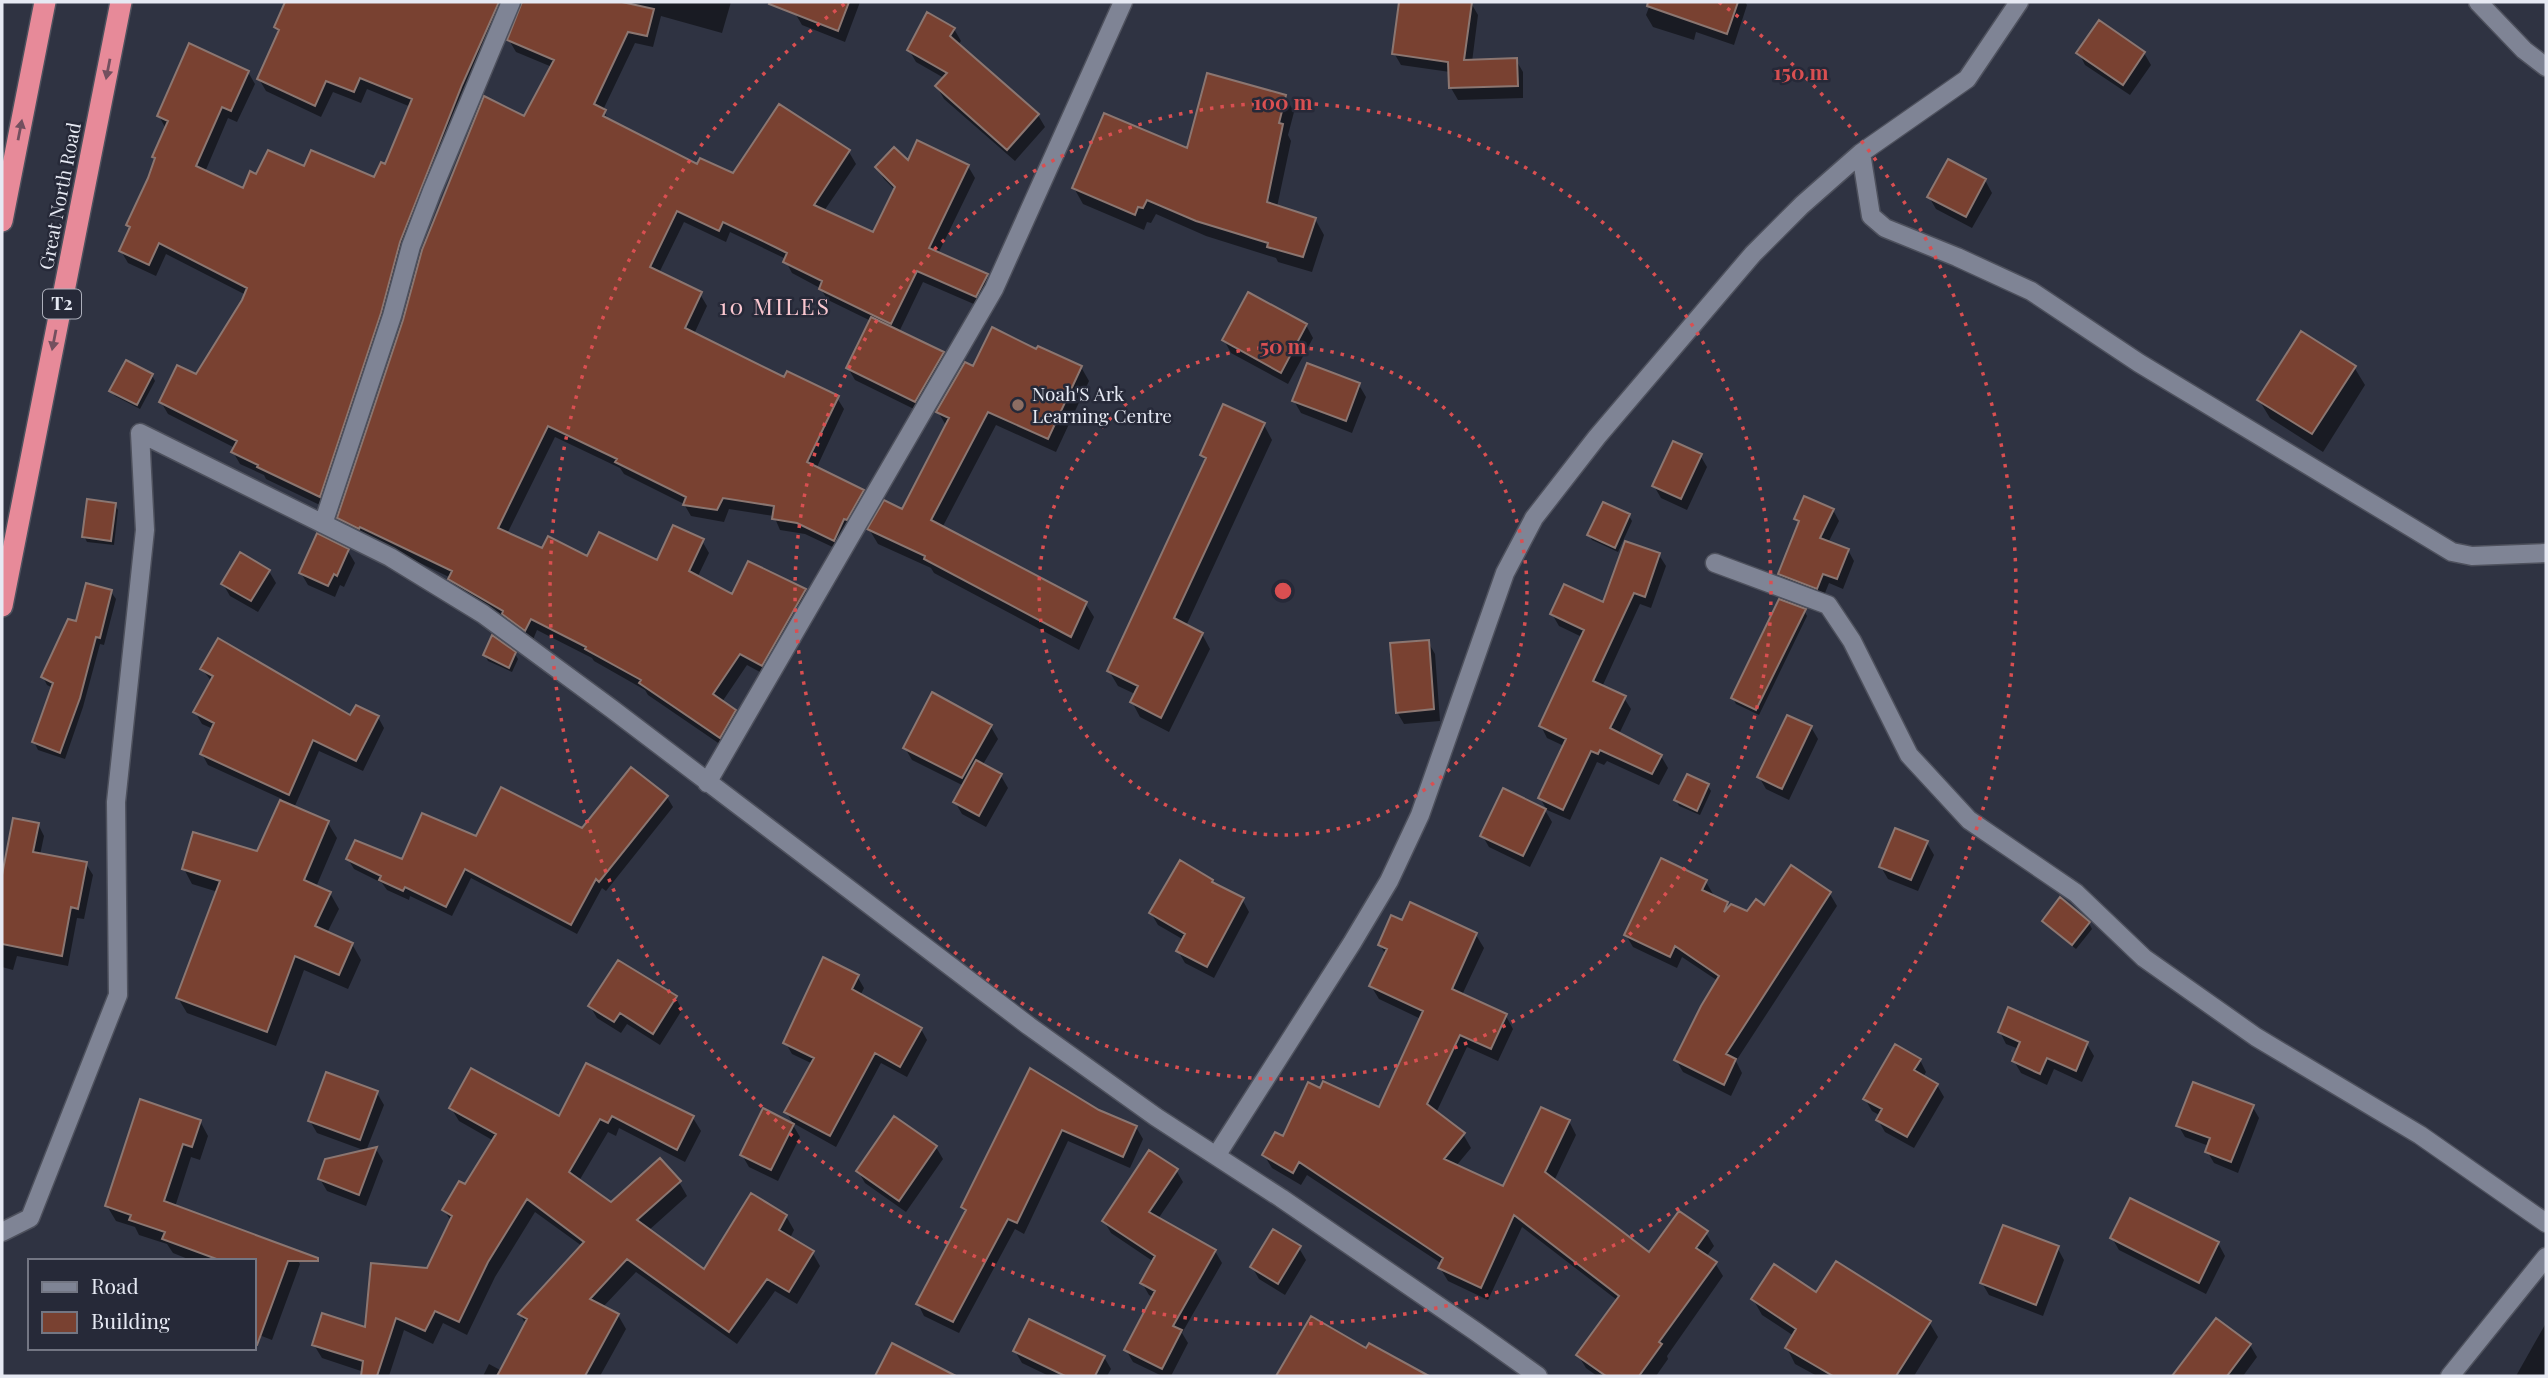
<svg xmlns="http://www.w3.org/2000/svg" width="2548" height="1378" font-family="'Playfair Display',serif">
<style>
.shadow{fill:#0007}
.building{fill:#794131;stroke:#8b7671;stroke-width:2}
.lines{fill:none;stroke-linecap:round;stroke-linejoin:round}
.minor-casing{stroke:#4e515d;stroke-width:21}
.highway-casing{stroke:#4e515d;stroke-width:24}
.minor{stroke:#7f8495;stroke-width:18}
.highway{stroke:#e78a99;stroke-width:21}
.oneway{fill:#73505f}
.ring{fill:none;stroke:#d94f51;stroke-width:3.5;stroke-dasharray:3.5 7}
.education-dot{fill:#8d6e63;stroke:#262938;stroke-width:2.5}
.labels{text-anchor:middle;stroke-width:5;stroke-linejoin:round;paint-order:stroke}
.shield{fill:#262938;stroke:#acafbb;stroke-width:2}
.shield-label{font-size:18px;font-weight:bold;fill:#e6e9f3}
.street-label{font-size:19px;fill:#e6e9f3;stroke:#262938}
.poi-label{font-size:19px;fill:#e6e9f3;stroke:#262938;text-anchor:start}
.quarter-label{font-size:23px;letter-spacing:2px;fill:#fac7d0;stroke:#262938}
.centre{fill:#d94f51;stroke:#262938;stroke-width:3.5}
.ring-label{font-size:21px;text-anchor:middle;font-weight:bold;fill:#d94f51;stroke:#262938;stroke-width:5;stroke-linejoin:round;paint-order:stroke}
</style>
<rect width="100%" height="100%" fill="#2f3342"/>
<path class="shadow" d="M287,2H561L559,12L568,15L574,2H731L722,33L661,16L653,47L635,43L603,110L610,122L698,167L734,176L849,152L856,164L824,211L874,234L895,190L884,179L877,167L908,163L968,166L975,178L938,254L987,275L994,287L983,308L923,282L899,332L943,353L950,365L922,413L855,380L848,368L871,321L828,300L820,288L792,273L784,258L730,232L726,242L684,222L659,273L700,294L707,306L694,334L785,379L837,398L844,409L816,469L863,492L869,504L841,551L805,534L780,530L774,516L729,509L724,522L691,516L684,504L624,474L620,468L555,437L507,534L543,551L588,558L658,562L702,541L709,553L697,578L733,597L749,563L805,591L812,602L769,677L747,665L722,702L735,711L742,723L727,749L648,695L645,690L594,661L592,658L537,630L532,642L511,626L508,621L457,591L451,578L367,537L346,530L339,518L525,118L552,67L516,52L509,40L524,3L516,2L427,199L326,508L266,479L264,475L240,464L233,452L235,448L168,414L161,402L196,376L246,295L166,254L156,276L128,263L121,251L131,230L128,225L156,160L154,156L166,129L159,116L248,72L255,84L237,122L228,118L205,172L244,191L257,176L305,168L375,180L385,166L411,107L367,89L361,103L333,92L321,117L266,91L259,79L279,33L276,27Z
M799,2H860L845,42L802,25L795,13Z
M1401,2L1471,3L1478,15L1472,62L1516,60L1523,72V98L1458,100L1451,88L1450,72L1401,65L1394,53Z
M1651,2H1745L1747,5L1734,45L1696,32L1694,40L1653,27L1646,15Z
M954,29L961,41L958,45L1038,115L1045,127L1015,161L944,99L937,87L944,78L916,62L909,50Z
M2079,53H2144L2151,65L2130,95L2085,65Z
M1285,96L1294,112L1288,135L1291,141L1277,207L1315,219L1324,235L1312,272L1278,262L1276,258L1206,236L1156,214L1151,223L1147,222L1144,230L1083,204L1074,188L1188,151Z
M1985,180L1992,193L1972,228L1936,209L1929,197Z
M1306,325L1313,338L1288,384L1231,353L1224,340Z
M1037,351L1081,367L1089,381L1056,452L996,425L942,528L1085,603L1094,617L1079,650L934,573L931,568L878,544L869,529L903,511L947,427L938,412L974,368Z
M2354,367L2365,385L2323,452L2270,418L2259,400Z
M152,375L155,381L140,409L115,396L111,391Z
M1359,385L1366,397L1352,433L1301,413L1294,401Z
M1264,425L1272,440L1186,626L1202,634L1210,649L1169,732L1140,717L1132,702L1135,694L1118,686L1109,671L1206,463L1202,455Z
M1700,455L1707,467L1687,510L1661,498L1654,486Z
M115,505L118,510L114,545L87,542L84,536Z
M1833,510L1839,521L1828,543L1848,550L1854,561L1843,589L1829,583L1823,598L1786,585L1780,574L1799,524L1796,518Z
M1629,516L1632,521L1618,552L1592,540L1589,535Z
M348,551L355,563L344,587L340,585L335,597L308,585L301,573Z
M1659,555L1666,566L1651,608L1640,604L1602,687L1624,698L1631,709L1619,734L1661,756L1668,768L1659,785L1607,761L1604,765L1597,762L1570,820L1547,810L1540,798L1564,746L1547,738L1541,726L1582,637L1559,626L1552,614L1604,604Z
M269,571L276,583L258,612L230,596L223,584Z
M111,592L116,599L104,645L100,644L83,707L65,759L38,750L34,742L53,688L47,685L43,677L77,623Z
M1804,610L1807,616L1759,715L1736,704L1733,698Z
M1428,642L1435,654L1440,721L1404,724L1397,712Z
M515,654L518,659L512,672L488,661L485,655Z
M202,669L351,717H378L384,728L363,771L319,751L294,808L328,823L337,838L316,887L330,893L339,909L327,933L352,944L361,960L348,989L304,970L276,1046L187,1013L178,998L218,892L192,884L184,869L258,854L282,799L208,765L202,754L213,729L202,724L195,712L212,682Z
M991,727L998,739L982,766L1001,776L1008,788L986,827L962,814L955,802L964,786L912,760L905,748Z
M1811,727L1818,739L1789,800L1766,789L1759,777Z
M631,769L667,797L673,807L606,891L602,888L577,934L471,878L452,916L410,896L409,900L387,890L382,883L354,869L348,859L403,862L477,838L583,831Z
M1708,786L1711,791L1700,815L1679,806L1676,800Z
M1545,810L1552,822L1530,867L1489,847L1482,835Z
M15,820L38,824L44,836L40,855L86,864L93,875L84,919L77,918L68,966L17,956L13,970L2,967V878Z
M1927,843L1934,855L1918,891L1888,879L1881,867Z
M1212,881L1214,885L1242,899L1249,912L1214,978L1185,963L1178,951L1184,940L1158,925L1151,913Z
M1706,882L1713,894L1711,896L1727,904L1730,908L1748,913L1764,907L1830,894L1837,906L1736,1061L1742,1073L1731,1096L1683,1072L1676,1060L1718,981L1682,957L1677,968L1633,947L1626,935Z
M2044,921L2089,923L2092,929L2076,949L2047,926Z
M1403,922L1476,935L1484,948L1462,995L1506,1016L1513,1029L1498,1061L1467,1047L1436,1113L1463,1134L1471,1148L1456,1166L1504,1188L1569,1121L1576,1135L1554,1181L1650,1255L1706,1233L1714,1246L1706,1257L1715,1263L1723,1276L1667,1356L1668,1359L1656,1376H1597L1586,1368L1578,1355L1617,1300L1522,1227L1488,1300L1448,1281L1440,1268L1442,1264L1307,1175L1301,1185L1272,1168L1264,1155L1283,1139L1379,1109L1421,1019L1379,999L1371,986L1386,955L1380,945Z
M857,976L864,988L860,996L921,1029L927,1040L907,1077L881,1063L836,1147L793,1123L786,1112L813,1064L792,1054L785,1042Z
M676,998L682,1010L660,1045L627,1024L621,1033L597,1018L590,1006Z
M2000,1032L2087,1044L2094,1056L2082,1082L2054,1069L2047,1085L2021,1073L2014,1061L2019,1049L2006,1044Z
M1920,1060L1926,1072L1923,1077L1937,1085L1944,1097L1914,1148L1885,1132L1878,1120L1881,1116L1872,1111L1865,1099Z
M587,1065L693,1118L701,1131L685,1162L619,1128L616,1136L608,1132L579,1181L611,1205L660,1161L679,1182L687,1196L648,1231L704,1271L786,1216L794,1230L790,1238L812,1252L820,1266L797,1304L775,1291L737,1344L636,1272L602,1308L618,1315L626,1329L600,1376H483L489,1364L502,1371L526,1325L520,1314L582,1246L535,1212L495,1277L467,1335L443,1323L433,1344L404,1330L389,1376H363L364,1372L322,1358L314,1345L367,1329L428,1270L451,1221L444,1210L466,1187L494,1141L459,1121L451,1108L560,1119Z
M1031,1070L1098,1111L1136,1127L1143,1139L1130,1168L1068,1141L1024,1234L1015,1229L959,1333L924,1316L918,1304L966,1213L963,1207Z
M377,1093L384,1105L366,1151L317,1133L310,1121Z
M2252,1106L2259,1118L2238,1173L2214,1163L2207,1151L2209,1146L2185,1137L2178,1125Z
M200,1121L208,1136L200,1160L191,1157L175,1207L291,1250L300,1264L272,1340L254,1333V1261H193L173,1253L167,1244L139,1235L135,1227L116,1221L107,1206Z
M793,1125L800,1137L778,1181L749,1167L742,1155Z
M936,1147L943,1159L906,1212L865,1183L858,1171Z
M376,1149L383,1161L366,1206L327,1191L320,1179Z
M1176,1170L1183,1182L1158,1219L1215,1251L1222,1263L1182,1333L1188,1343L1171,1376H1162L1133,1362L1126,1350L1153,1297L1149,1295L1142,1283L1154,1262L1111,1233L1104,1221Z
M2112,1238L2218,1243L2225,1256L2206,1294L2119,1250Z
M2057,1247L2064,1260L2043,1316L1989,1295L1982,1283Z
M1299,1248L1306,1260L1285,1295L1259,1279L1252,1267Z
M1817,1294L1929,1322L1938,1337L1914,1376H1817L1795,1364L1787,1348L1794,1336L1762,1315L1753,1299Z
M2216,1320L2250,1345L2257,1357L2243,1376H2174Z
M2546,1323V1376H2516Z
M1015,1351L1104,1357L1111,1369L1107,1376H1049L1022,1363Z
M1367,1351L1404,1364L1411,1376H1287L1282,1369Z"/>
<path class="building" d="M285,2H499L462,85L400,242L381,313L320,497L257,467L258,465L231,452L237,441L159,402L177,365L196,374L242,300L247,288L159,243L149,265L119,251L130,227L126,225L148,178L155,158L152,157L168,121L157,116L189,43L249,71L231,111L222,107L196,166L243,188L250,171L256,174L268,150L304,166L311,150L374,177L381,162L385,164L412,99L360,78L354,92L326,81L315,106L257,79L279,30L274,27Z
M522,2H622L654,9L647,36L628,32L594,104L606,110L603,116L697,164L700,158L733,173L779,104L850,150L814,205L873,232L895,187L875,167L894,147L908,160L917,140L969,165L929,248L988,274L976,297L917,271L891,324L819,289L822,281L783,262L787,253L775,247L723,222L719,231L677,211L650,267L702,292L685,328L784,377L787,371L839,396L807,462L864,490L847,520L844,519L834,541L797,523L772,519L774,506L723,498L717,510L683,505L686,497L615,462L617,459L548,426L498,528L542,548L548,536L587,556L599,532L657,560L673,525L704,539L689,571L732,594L748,561L806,589L762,666L740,654L713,694L736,710L720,738L639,683L641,680L585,649L586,647L531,619L525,631L502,614L503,611L448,579L452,571L360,527L359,529L337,518L403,320L422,250L484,96L524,116L554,60L507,40Z
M770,2H849L838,31L769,4Z
M1399,2H1472L1464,60L1517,58L1518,86L1449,88L1448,62L1392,54Z
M1648,2H1738L1727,34L1647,6Z
M927,12L955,28L950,36L1039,114L1007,150L935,86L947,73L907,50Z
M2099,20L2145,52L2123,85L2076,53Z
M1207,73L1286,95L1279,123L1283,124L1267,202L1316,218L1303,257L1267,247L1268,243L1196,221L1147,200L1143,208L1138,207L1135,215L1072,188L1104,113L1187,148Z
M1948,159L1986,179L1966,217L1927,197Z
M1248,292L1307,324L1281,373L1222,340Z
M871,317L944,352L915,402L846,368Z
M992,327L1036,349L1038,346L1082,366L1048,439L988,412L931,520L1087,602L1071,637L924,559L925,556L867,529L884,500L902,509L949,418L936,412L965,362L973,366Z
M2301,331L2356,366L2312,434L2257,400Z
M126,360L153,374L137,405L109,391Z
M1307,363L1360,383L1346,421L1292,401Z
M1223,404L1265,423L1174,618L1203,633L1161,718L1130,702L1138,686L1107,671L1206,458L1200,455Z
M1673,441L1702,454L1681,499L1652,486Z
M1804,496L1834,509L1820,538L1849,549L1837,579L1823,574L1817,589L1778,574L1799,521L1794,519Z
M87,499L116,503L111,541L82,537Z
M1603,502L1630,514L1615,548L1587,535Z
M317,533L349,549L337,576L334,574L328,586L299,573Z
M1625,541L1660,553L1645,597L1634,593L1593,681L1626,696L1610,728L1662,755L1652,774L1600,750L1598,754L1591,751L1563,810L1538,798L1566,739L1539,726L1584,630L1550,614L1564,584L1603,602Z
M240,552L270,570L251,601L221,584Z
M86,583L112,590L100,638L96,637L80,698L60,753L32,742L53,683L41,677L68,619L76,621Z
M1779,599L1806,609L1756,710L1731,698Z
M492,635L516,652L509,668L483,655Z
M218,638L350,715L356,705L379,716L356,761L313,740L289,795L200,754L214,723L193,712L213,676L200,669Z
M1429,640L1434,709L1396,713L1390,643Z
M932,692L992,725L962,778L903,748Z
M1787,715L1812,726L1782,789L1757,777Z
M976,760L1002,774L979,816L953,802Z
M631,767L668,796L599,882L596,879L571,925L465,869L446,907L405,887L403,891L379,880L381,876L346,859L355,840L402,859L422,813L476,836L501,787L582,828Z
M1687,774L1709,784L1697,811L1674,800Z
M1503,788L1546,809L1523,856L1480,836Z
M280,800L329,821L304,880L331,892L315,926L353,943L339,975L295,956L267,1032L176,998L220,881L182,869L193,832L257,851Z
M13,818L39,823L33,852L87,862L78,909L71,907L62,956L2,944V875Z
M1895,828L1928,841L1911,880L1879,867Z
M1661,858L1707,880L1702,890L1728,902L1724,912L1731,904L1747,911L1756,899L1764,905L1791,865L1831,892L1726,1054L1736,1059L1724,1085L1674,1060L1701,1006L1719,976L1675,946L1670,957L1624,935Z
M1180,860L1213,880L1212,882L1244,898L1207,967L1176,951L1185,934L1149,913Z
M2060,897L2090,922L2072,945L2042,921Z
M1410,902L1477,933L1452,989L1507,1014L1491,1049L1460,1035L1427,1104L1465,1133L1444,1159L1503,1186L1541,1107L1570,1120L1545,1172L1649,1252L1679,1211L1708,1231L1696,1248L1717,1262L1659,1342L1662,1344L1639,1376H1606L1576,1355L1619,1296L1514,1215L1481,1288L1438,1268L1443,1258L1299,1162L1293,1173L1262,1155L1275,1132L1283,1136L1308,1082L1320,1088L1323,1081L1379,1107L1423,1011L1369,986L1387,949L1378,945L1391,915L1402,920Z
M823,957L859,975L852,989L922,1028L900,1067L875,1053L830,1136L784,1112L814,1058L783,1043Z
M618,960L677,996L653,1034L620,1013L614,1022L588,1006Z
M2008,1007L2088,1042L2076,1071L2047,1058L2040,1074L2012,1061L2020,1042L1998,1032Z
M1895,1044L1921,1059L1914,1070L1938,1084L1907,1137L1876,1120L1882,1109L1863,1099Z
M586,1063L694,1116L677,1150L612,1116L608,1123L600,1119L569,1172L611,1202L660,1158L681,1181L637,1220L704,1269L751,1193L787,1215L779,1230L814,1251L789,1292L767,1279L729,1332L627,1259L590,1299L619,1314L585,1376H497L527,1319L518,1314L584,1242L527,1199L488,1262L459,1322L435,1311L425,1331L396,1318L377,1376H361L363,1361L312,1345L322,1313L365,1327L371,1263L427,1268L452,1216L442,1210L459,1181L465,1184L496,1134L449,1108L471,1068L559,1116Z
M1030,1068L1099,1110L1137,1126L1123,1157L1062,1130L1017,1223L1008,1219L953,1322L916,1304L966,1210L961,1207Z
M326,1072L378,1091L360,1140L308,1121Z
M2193,1082L2254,1105L2231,1162L2205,1152L2210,1138L2176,1126Z
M140,1099L201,1120L192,1147L183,1144L164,1201L318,1258V1261H288L257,1345H254V1261H222L162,1239L165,1232L129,1220L131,1215L105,1206Z
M763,1108L794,1124L771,1170L740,1155Z
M894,1116L937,1146L899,1201L856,1171Z
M377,1147L359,1195L318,1179L325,1159Z
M1149,1150L1178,1169L1149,1212L1216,1250L1173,1326L1182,1330L1162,1369L1124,1350L1155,1291L1140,1283L1155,1256L1102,1221Z
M2130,1198L2219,1242L2199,1283L2110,1238Z
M2003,1225L2059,1246L2036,1305L1980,1283Z
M1273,1229L1301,1246L1278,1284L1250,1267Z
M1836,1261L1931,1321L1896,1376H1833L1785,1348L1796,1329L1751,1299L1774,1264L1816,1292Z
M1311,1316L1366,1348L1369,1343L1429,1376H1276Z
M2216,1318L2251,1344L2227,1376H2172Z
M1029,1319L1105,1356L1095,1376H1065L1013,1351Z
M892,1343L956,1376H875Z"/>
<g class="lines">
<g class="minor-casing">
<path id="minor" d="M2478,2L2524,50L2546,67
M1861,153L1871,216L1885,228L1957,257L2031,291L2139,363L2452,552L2472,556L2546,553
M323,524L392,316L411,246L432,191L511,2
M1715,563L1828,605L1852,641L1909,755L1969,820L2076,893L2144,958L2256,1037L2420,1135L2546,1223
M707,783L994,289L1123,2
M1216,1156L1352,943L1389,881L1420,815L1505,573L1534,518L1597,437L1753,254L1802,205L1861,153L1967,79L2019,2
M2,1232L30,1218L118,995L116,802L145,530L140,433L390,557L483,614L612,709L1029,1026L1156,1117L1281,1198L1475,1331L1538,1376
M2450,1376L2546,1257"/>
</g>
<g class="highway-casing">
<path id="highway" d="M2,221L45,2
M2,606L121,2"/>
</g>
<use href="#minor" class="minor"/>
<use href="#highway" class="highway"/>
</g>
<defs><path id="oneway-solid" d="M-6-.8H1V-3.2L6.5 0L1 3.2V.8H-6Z" transform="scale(1.75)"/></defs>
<g class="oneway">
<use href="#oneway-solid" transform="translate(108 69) rotate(101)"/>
<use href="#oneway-solid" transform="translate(20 130) rotate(-79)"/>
<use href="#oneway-solid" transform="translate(54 340) rotate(101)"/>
</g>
<g class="ring">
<circle cx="1283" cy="591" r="244"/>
<circle cx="1283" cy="591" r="488"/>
<path d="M1719 2A733 733 0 1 1 847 2"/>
</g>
<circle class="education-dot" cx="1018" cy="405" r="7"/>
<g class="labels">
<rect class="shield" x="43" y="289.5" width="38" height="29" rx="5"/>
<g class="shield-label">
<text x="62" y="310">T2</text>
</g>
<g class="street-label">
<text transform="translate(60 196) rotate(-79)" y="7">Great North Road</text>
</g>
<g class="poi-label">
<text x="1032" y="401">Noah'S Ark<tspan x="1032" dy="22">Learning Centre</tspan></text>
</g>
<g class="quarter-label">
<text x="775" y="315">10 MILES</text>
</g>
</g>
<circle cx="1283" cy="591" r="10" class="centre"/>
<g class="ring-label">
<text x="1801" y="80">150 m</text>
<text x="1283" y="110">100 m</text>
<text x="1283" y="354">50 m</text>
</g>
<rect width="2548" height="1378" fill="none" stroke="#e6e9f3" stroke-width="7"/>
<rect x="28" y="1259" width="228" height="91" fill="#262938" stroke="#737683" stroke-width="2"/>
<rect x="42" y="1282" width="35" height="10" fill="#7f8495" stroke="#737683" stroke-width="2"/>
<text x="91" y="1294" font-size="21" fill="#e6e9f3">Road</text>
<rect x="42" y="1312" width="35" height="21" fill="#794131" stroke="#737683" stroke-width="2"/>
<text x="91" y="1329" font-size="21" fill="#e6e9f3">Building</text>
</svg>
